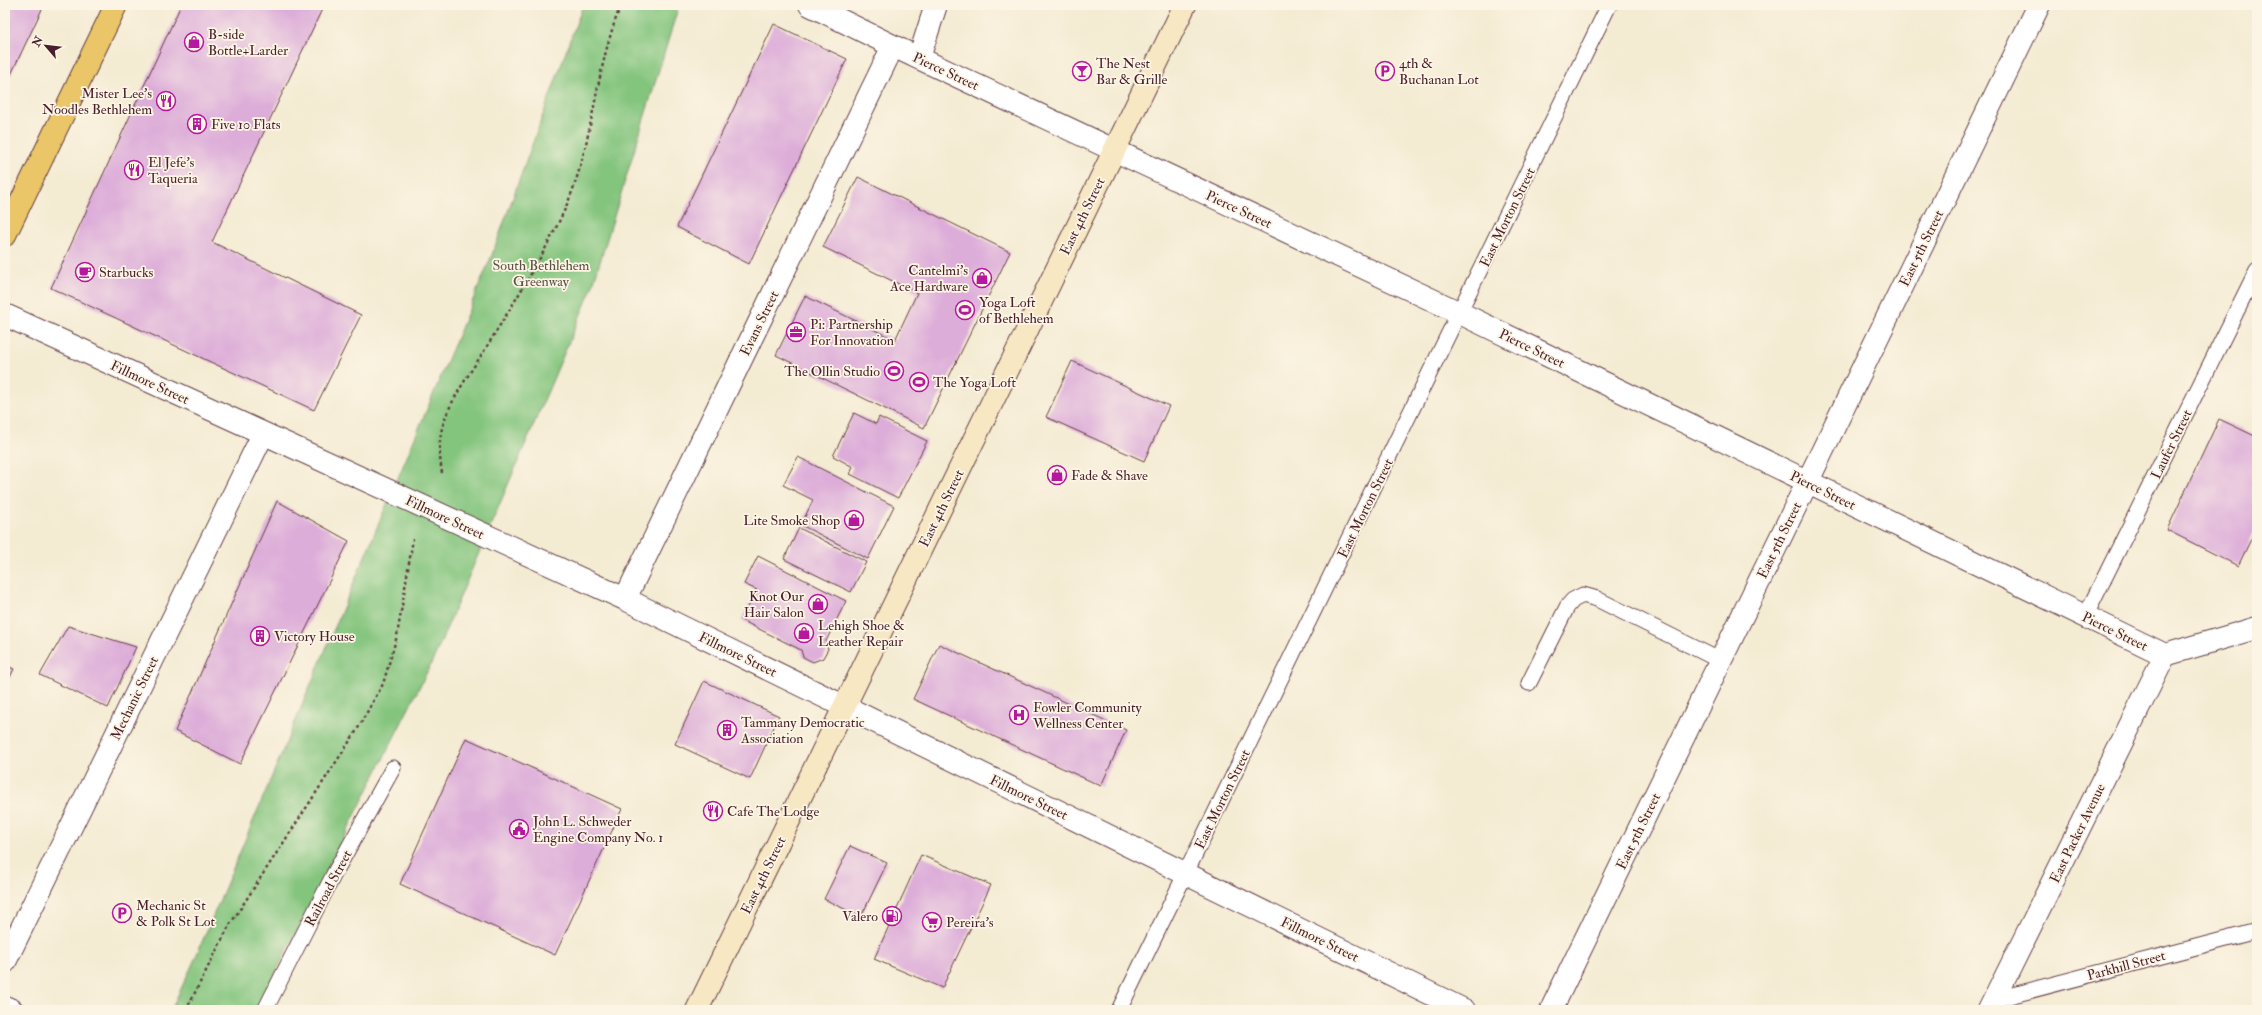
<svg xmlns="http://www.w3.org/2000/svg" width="2262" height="1015" font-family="'IM FELL Double Pica',serif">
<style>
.green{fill:#84c57e;stroke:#677254}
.building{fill:#ddadd9}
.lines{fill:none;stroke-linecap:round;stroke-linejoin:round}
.lane-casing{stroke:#643e44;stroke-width:17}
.street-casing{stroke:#643e44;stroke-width:24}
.secondary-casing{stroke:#643e44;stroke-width:24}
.highway-casing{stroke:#643e44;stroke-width:24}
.path{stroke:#643e44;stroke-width:2.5;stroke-dasharray:3 3;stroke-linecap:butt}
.lane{stroke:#fff;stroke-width:15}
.street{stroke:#fff;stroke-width:22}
.secondary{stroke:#f7e8c3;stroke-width:22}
.highway{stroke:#eac669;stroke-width:22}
.labels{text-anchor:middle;stroke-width:3.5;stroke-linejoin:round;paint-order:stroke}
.poi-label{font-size:14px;fill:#4a1f2b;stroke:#fcf5e5;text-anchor:start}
.street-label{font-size:14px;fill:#4a1f2b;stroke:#fcf5e5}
.park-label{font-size:14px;fill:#5b5144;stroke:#fcf5e5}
</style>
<rect width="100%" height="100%" fill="#fcf5e5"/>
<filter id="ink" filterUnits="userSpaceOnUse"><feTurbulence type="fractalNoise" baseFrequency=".025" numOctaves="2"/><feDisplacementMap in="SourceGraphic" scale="8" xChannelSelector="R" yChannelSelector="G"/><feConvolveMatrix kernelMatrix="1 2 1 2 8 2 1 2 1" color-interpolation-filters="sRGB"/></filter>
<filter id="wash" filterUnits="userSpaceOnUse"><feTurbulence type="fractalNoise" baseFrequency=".012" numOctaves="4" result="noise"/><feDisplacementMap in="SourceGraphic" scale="16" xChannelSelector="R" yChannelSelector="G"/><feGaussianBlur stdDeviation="0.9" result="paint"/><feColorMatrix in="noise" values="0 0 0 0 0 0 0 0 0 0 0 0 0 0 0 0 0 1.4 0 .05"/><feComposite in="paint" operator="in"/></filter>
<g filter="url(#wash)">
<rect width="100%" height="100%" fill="#f4ebd3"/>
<path class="green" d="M583,5H679L592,288L434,658L257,1010H171L194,961L492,255Z"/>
<g id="blocks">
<path class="building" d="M5,5H38L43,7L5,87Z
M181,5H324L212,242L361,315L314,410L51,288Z
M774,24L847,59L749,264L677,227Z
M858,177L1010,252L924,428L776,355L805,296L895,340L917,293L823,247Z
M1072,361L1169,406L1144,461L1046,417Z
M854,413L876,424L879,417L927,441L898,498L850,474L853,467L833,456Z
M2219,419L2257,437V527L2238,566L2167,530Z
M798,457L894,506L868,559L801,525L813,500L783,485Z
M277,501L349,541L240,764L175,731Z
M799,528L866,562L851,592L784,559Z
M758,556L846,601L826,641L828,649L823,658L813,662L803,657L801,650L741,620L757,590L744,584Z
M68,626L136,647L108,708L40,675Z
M939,644L1126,730L1101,786L913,699Z
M5,665L14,669L5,687Z
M704,681L779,716L750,779L675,744Z
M466,738L622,809L555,955L400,884Z
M850,846L887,863L861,917L824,899Z
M921,855L991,885L942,988L874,959Z"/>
</g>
</g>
<g filter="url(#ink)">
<use href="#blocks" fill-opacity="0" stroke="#643e44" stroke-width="1"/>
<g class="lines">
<g class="lane-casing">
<path id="lane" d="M2085,617L2257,270
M1529,683L1567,607L1573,600L1583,595L1597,599L1721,661
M1994,1000L2257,931
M265,1010L334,874L393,768
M1119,1010L1609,5"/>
</g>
<g class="street-casing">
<path id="street" d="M810,5L893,46L1460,313L2165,655L2257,628
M919,58L936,5
M5,315L625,599L1464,1010
M625,599L893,46
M5,962L263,434
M5,1007L12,1010
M1551,1010L2039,5
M1989,1010L2165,655"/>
</g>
<g class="secondary-casing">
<path id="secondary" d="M697,1010L1185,5"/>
</g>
<g class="highway-casing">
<path id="highway" d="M5,235L116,5"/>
</g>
<path class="path" d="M442,473C439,454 438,437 445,419C452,398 472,370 484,351C513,304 542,259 565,209C594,144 594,71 621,5
M186,1010L229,926L357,730L383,684L397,636L413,539"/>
<use href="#lane" class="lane"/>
<use href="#street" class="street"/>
<use href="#secondary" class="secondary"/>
<use href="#highway" class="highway"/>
</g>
</g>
<defs>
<g id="shop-ring" transform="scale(1)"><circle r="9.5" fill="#fcf5e5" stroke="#b5179e" stroke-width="1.5"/><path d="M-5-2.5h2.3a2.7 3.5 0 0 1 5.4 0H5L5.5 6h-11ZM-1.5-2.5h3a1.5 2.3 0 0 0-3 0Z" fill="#b5179e"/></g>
<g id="bar-ring" transform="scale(1)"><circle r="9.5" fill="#fcf5e5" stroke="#b5179e" stroke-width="1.5"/><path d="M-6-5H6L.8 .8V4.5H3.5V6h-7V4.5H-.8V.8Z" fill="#b5179e"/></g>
<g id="parking-ring" transform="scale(1)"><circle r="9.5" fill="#fcf5e5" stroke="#b5179e" stroke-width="1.5"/><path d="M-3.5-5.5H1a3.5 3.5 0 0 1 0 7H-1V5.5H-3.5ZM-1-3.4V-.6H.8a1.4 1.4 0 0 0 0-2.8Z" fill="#b5179e"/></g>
<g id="restaurant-ring" transform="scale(1)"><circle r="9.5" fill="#fcf5e5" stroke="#b5179e" stroke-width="1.5"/><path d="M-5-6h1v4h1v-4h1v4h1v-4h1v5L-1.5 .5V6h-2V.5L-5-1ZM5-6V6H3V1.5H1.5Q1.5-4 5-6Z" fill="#b5179e"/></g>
<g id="building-ring" transform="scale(1)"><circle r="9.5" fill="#fcf5e5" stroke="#b5179e" stroke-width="1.5"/><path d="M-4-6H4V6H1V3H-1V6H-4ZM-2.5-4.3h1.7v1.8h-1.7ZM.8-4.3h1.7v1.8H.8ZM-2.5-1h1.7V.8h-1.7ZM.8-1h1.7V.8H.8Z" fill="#b5179e"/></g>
<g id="cafe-ring" transform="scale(1)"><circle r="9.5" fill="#fcf5e5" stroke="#b5179e" stroke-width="1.5"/><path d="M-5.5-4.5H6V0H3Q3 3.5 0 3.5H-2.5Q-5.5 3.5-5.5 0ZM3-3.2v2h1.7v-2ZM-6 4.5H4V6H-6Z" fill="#b5179e"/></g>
<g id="stadium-ring" transform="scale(1)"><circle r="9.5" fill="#fcf5e5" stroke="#b5179e" stroke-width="1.5"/><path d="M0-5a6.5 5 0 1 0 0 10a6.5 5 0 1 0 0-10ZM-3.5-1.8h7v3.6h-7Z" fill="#b5179e"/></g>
<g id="office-ring" transform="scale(1)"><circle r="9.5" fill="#fcf5e5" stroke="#b5179e" stroke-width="1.5"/><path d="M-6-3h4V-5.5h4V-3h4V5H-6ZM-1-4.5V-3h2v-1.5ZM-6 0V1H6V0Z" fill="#b5179e"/></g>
<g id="hospital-ring" transform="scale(1)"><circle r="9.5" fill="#fcf5e5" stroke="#b5179e" stroke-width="1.5"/><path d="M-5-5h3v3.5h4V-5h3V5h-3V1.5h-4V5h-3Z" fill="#b5179e"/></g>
<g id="civic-ring" transform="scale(1)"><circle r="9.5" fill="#fcf5e5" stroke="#b5179e" stroke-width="1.5"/><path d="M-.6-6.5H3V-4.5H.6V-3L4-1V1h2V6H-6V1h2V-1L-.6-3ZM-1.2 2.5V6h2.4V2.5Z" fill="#b5179e"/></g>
<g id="fuel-ring" transform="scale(1)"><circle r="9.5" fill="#fcf5e5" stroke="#b5179e" stroke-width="1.5"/><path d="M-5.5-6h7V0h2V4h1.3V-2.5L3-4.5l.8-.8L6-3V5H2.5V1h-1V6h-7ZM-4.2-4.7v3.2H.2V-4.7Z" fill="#b5179e"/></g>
<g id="supermarket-ring" transform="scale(1)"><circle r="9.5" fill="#fcf5e5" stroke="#b5179e" stroke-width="1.5"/><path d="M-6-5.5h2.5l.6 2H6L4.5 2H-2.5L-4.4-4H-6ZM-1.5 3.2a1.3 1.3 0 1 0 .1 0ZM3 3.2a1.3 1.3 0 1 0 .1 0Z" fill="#b5179e"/></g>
</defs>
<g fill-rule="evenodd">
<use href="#shop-ring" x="194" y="42"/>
<use href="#bar-ring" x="1082" y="71"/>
<use href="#parking-ring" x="1385" y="71"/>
<use href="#restaurant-ring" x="166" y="101"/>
<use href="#building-ring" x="197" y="124"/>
<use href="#restaurant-ring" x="134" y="170"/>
<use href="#cafe-ring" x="85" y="272"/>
<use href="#shop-ring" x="982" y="278"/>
<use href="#stadium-ring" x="965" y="310"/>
<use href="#office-ring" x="796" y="332"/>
<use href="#stadium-ring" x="894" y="371"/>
<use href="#stadium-ring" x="919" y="382"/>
<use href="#shop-ring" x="1057" y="475"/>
<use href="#shop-ring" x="854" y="520"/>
<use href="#shop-ring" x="818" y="604"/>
<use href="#shop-ring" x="804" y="633"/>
<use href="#building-ring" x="260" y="636"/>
<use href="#hospital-ring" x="1019" y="715"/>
<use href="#building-ring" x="727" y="730"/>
<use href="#restaurant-ring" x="713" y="811"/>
<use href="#civic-ring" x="519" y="829"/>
<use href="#parking-ring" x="122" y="913"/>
<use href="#fuel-ring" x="892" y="916"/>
<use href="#supermarket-ring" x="932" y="922"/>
</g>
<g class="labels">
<g class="poi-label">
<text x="208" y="39">B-side<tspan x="208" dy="16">Bottle+Larder</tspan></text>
<text x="1096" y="68">The Nest<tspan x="1096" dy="16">Bar &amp; Grille</tspan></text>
<text x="1399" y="68">4th &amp;<tspan x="1399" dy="16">Buchanan Lot</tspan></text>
<text x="152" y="98" text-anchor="end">Mister Lee's<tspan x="152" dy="16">Noodles Bethlehem</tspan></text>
<text x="211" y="129">Five 10 Flats</text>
<text x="148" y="167">El Jefe's<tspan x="148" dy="16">Taqueria</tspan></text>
<text x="968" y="275" text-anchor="end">Cantelmi's<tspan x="968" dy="16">Ace Hardware</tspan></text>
<text x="99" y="277">Starbucks</text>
<text x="979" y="307">Yoga Loft<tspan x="979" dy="16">of Bethlehem</tspan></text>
<text x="810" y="329">Pi: Partnership<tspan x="810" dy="16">For Innovation</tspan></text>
<text x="880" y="376" text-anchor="end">The Ollin Studio</text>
<text x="933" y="387">The Yoga Loft</text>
<text x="1071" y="480">Fade &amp; Shave</text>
<text x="840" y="525" text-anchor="end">Lite Smoke Shop</text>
<text x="804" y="601" text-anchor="end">Knot Our<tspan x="804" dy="16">Hair Salon</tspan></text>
<text x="818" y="630">Lehigh Shoe &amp;<tspan x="818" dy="16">Leather Repair</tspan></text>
<text x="274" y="641">Victory House</text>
<text x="1033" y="712">Fowler Community<tspan x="1033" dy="16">Wellness Center</tspan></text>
<text x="741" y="727">Tammany Democratic<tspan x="741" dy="16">Association</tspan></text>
<text x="727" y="816">Cafe The Lodge</text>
<text x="533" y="826">John L. Schweder<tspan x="533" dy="16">Engine Company No. 1</tspan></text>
<text x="136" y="910">Mechanic St<tspan x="136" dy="16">&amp; Polk St Lot</tspan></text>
<text x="878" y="921" text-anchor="end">Valero</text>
<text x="946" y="927">Pereira's</text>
</g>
<g class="street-label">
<text transform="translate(946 71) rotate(25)" y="5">Pierce Street</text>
<text transform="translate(1239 209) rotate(25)" y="5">Pierce Street</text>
<text transform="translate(1082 216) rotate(-64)" y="5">East 4th Street</text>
<text transform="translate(1507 217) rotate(-64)" y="5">East Morton Street</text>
<text transform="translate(1921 248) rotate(-64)" y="5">East 5th Street</text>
<text transform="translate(759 323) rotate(-64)" y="5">Evans Street</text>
<text transform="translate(1532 348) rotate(26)" y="5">Pierce Street</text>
<text transform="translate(150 382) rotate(25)" y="5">Fillmore Street</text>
<text transform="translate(2171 444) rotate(-64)" y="5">Laufer Street</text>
<text transform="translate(1823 490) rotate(26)" y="5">Pierce Street</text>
<text transform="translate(941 508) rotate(-64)" y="5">East 4th Street</text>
<text transform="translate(1365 508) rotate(-64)" y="5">East Morton Street</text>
<text transform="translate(445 517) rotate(25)" y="5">Fillmore Street</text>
<text transform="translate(1779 540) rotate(-64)" y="5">East 5th Street</text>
<text transform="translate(2115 631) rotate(26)" y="5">Pierce Street</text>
<text transform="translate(738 654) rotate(26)" y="5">Fillmore Street</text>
<text transform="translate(134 698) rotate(-64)" y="5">Mechanic Street</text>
<text transform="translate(1029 797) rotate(26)" y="5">Fillmore Street</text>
<text transform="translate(1222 799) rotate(-64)" y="5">East Morton Street</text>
<text transform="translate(1638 831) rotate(-64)" y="5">East 5th Street</text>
<text transform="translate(2077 833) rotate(-64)" y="5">East Packer Avenue</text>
<text transform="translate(763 875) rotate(-64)" y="5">East 4th Street</text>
<text transform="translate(328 888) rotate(-62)" y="5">Railroad Street</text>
<text transform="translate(1320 939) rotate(26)" y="5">Fillmore Street</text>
<text transform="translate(2126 965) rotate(-15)" y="5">Parkhill Street</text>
</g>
<g class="park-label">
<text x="541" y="270">South Bethlehem<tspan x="541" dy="16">Greenway</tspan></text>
</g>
</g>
<rect width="2262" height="1015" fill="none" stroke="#fcf5e5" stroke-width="20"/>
<g transform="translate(46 46) rotate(298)" stroke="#fcf5e5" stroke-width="3" paint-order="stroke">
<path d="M0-3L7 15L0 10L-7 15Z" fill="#4a1f2b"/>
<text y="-6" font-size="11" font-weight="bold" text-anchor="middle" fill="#4a1f2b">N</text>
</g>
</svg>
